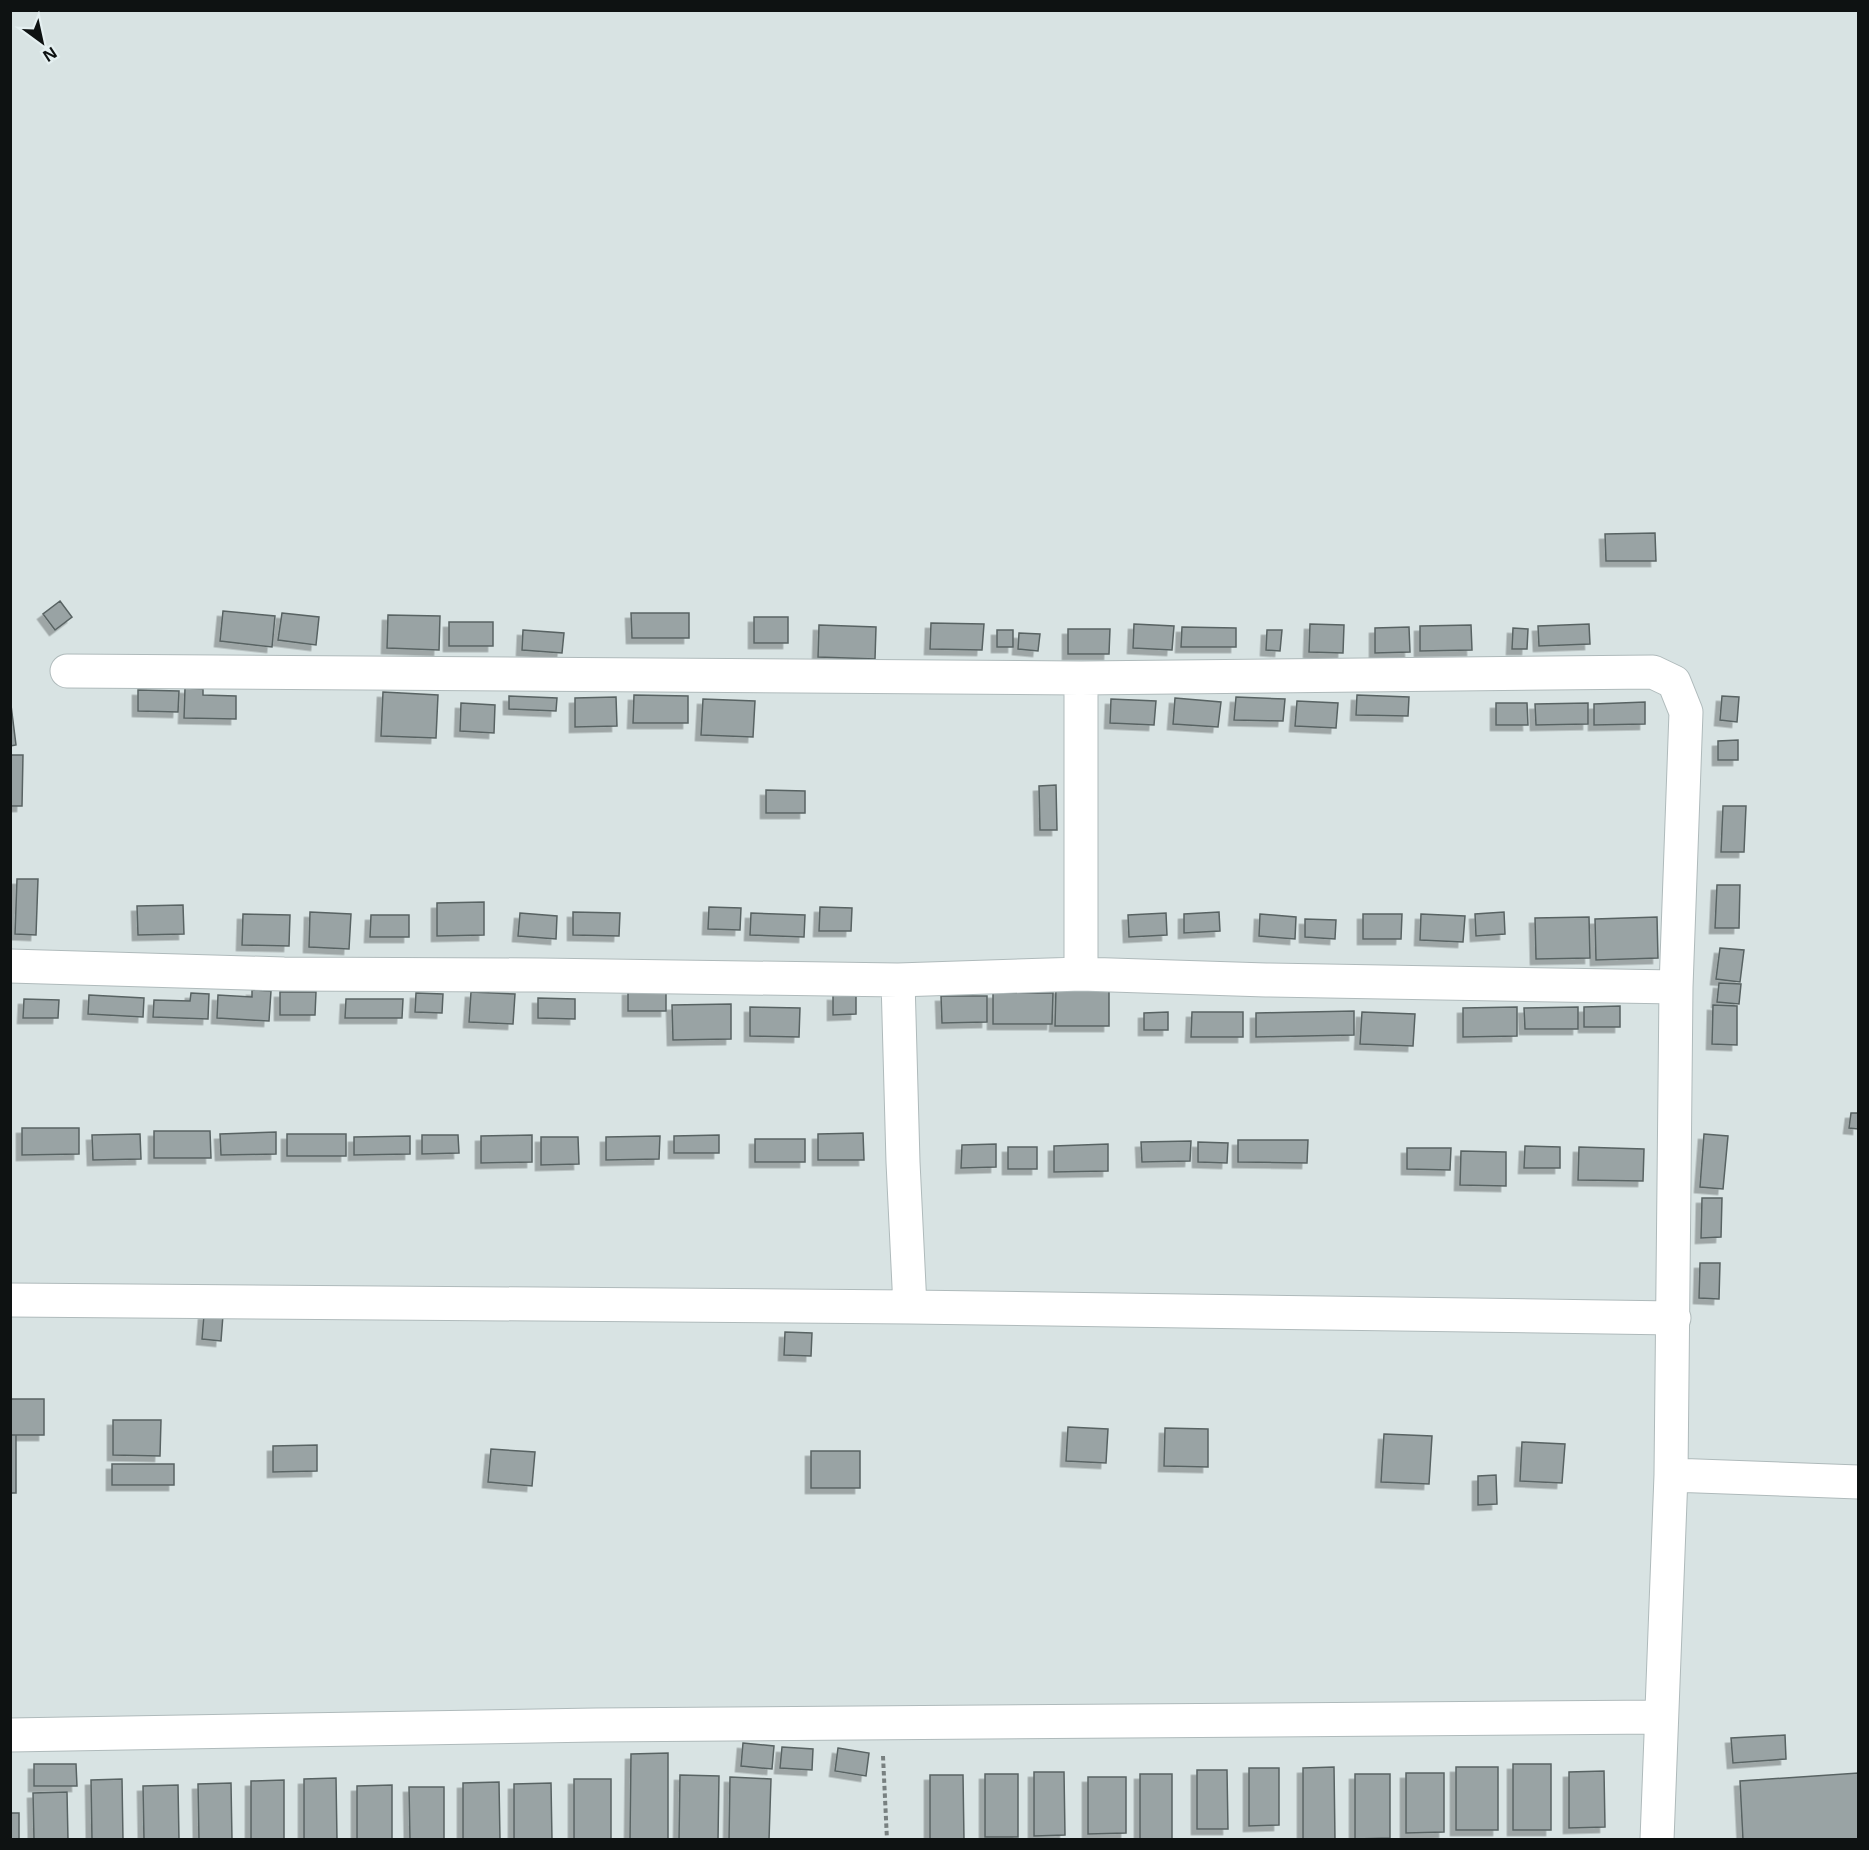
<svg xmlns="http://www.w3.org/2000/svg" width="1869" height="1850" font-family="'Noto Sans',sans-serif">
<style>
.building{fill:#99a3a4;stroke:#596363;stroke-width:1.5;filter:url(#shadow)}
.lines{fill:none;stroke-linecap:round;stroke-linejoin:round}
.minor-casing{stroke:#afbabb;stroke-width:35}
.path{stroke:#788080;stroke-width:4;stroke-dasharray:4.5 3;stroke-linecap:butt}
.minor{stroke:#fff;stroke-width:33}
</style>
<defs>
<filter id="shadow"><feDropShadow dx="-5.5" dy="5.5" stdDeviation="0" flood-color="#0004"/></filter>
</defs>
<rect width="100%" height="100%" fill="#d8e3e3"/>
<path class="building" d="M1655,533L1656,561H1606L1605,534Z
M60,601L72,617L55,630L43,614Z
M223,611L275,616L272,647L220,641Z
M282,613L319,617L316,645L278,640Z
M631,613H689V638H632Z
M388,615L440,616L439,650L387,648Z
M754,617H788V643H754Z
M449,622H493V646H449Z
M931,623L984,624L982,650L930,649Z
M1134,624L1174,626L1172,650L1133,648Z
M1310,624L1344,625L1343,653L1309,652Z
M1589,624L1590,644L1539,646L1538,626Z
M819,625L876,627L875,659L818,657Z
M1471,625L1472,650L1420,651V626Z
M1182,627L1236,628V647H1181Z
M1409,627L1410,652L1375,653V628Z
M1513,628L1528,629L1527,649H1512Z
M1068,629H1110L1109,654H1068Z
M523,630L564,633L562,653L522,650Z
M997,630H1013V647H997Z
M1267,630H1282L1280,651L1266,650Z
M1019,633L1040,634L1038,651L1018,649Z
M185,688L203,689V695L236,696V719L184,718Z
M138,690L179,691L178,712L138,711Z
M383,692L438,695L436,738L381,736Z
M634,695L688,696V723H633Z
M1357,695L1409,697L1408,716L1356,715Z
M509,696L557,698L556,711L509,709Z
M1722,696L1739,697L1737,722L1720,720Z
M10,697L16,745L10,746Z
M616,697L617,726L575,727V698Z
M1236,697L1285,699L1283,721L1234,720Z
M1175,698L1221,702L1218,727L1173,724Z
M703,699L755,701L753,737L701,735Z
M1111,699L1156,701L1154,725L1110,723Z
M1297,701L1338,703L1336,728L1295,726Z
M1645,702V724L1594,725V704Z
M461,703L495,705L494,733L460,731Z
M1496,703H1527L1528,725H1496Z
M1588,703V724L1536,725L1535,704Z
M1738,740V760H1718V741Z
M10,755H23L22,806H10Z
M1056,785L1057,830H1040L1039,786Z
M766,790L805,791V813H766Z
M1723,806H1746L1744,852H1721Z
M17,879H38L36,935L15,934Z
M1717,885H1740L1739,928H1715Z
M484,902V935L437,936V903Z
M183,905L184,934L138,935L137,906Z
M709,907L741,908L740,930L708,929Z
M820,907L852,908L851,931H819Z
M310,912L351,914L349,949L309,947Z
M573,912L620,913L619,936L573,935Z
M1219,912L1220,931L1184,933V914Z
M1504,912L1505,934L1476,936L1475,914Z
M520,913L557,916L556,939L518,936Z
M751,913L805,915L804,937L750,935Z
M1166,913L1167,935L1129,937L1128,915Z
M243,914L290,915L289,946L242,945Z
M1260,914L1296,917L1295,939L1259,936Z
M1363,914H1402L1401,939H1363Z
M1421,914L1465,916L1463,942L1420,940Z
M371,915H409V937H370Z
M1589,917L1590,958L1536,959L1535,918Z
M1657,917L1658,958L1596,960L1595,919Z
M1305,919L1336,920L1335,939L1305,937Z
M1720,948L1744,950L1740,982L1716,979Z
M1719,983L1741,984L1739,1004L1717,1002Z
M1056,988L1109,989V1026H1055Z
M252,990L271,991L269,1021L217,1018L218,995L252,997Z
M628,990H666V1011H628Z
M280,992H316L315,1015H280Z
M471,992L515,994L513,1024L469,1022Z
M191,993L209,994L208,1019L153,1017L154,1000L190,1001Z
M416,993L443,994L442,1013L415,1012Z
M993,993H1053L1052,1024H993Z
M89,995L144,998L143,1017L88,1014Z
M833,995L856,996V1014L833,1015Z
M941,996H987V1022L942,1023Z
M538,998L575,999V1019L538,1018Z
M24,999L59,1000L58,1018H23Z
M346,999H403L402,1018H345Z
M731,1004V1039L673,1040L672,1005Z
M1713,1005L1737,1006V1045L1712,1044Z
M1620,1006V1027H1584V1007Z
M750,1007L800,1008L799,1037L750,1036Z
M1517,1007V1036L1463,1037V1008Z
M1578,1007V1029H1525L1524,1008Z
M1354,1011V1035L1256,1037V1013Z
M1168,1012V1030H1144V1013Z
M1192,1012H1243V1037H1191Z
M1362,1012L1415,1014L1413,1046L1360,1044Z
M1851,1113H1858V1129L1849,1128Z
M22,1128H79V1154L22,1155Z
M154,1131H210L211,1158H154Z
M276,1132V1154L221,1155L220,1134Z
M863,1133L864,1160H818V1134Z
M140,1134L141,1159L93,1160L92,1135Z
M287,1134H346V1156H287Z
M1704,1134L1728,1136L1723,1189L1700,1187Z
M422,1135H458L459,1153L422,1154Z
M532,1135V1162L481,1163V1136Z
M719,1135V1153H674V1136Z
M410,1136V1154L354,1155V1137Z
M660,1136L659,1159L606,1160V1137Z
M541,1137H578L579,1164L541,1165Z
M755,1139H805V1162H755Z
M1238,1140H1308L1307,1163L1238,1162Z
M1191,1141L1190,1161L1142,1162L1141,1142Z
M1198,1142L1228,1143L1227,1163L1198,1162Z
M996,1144V1167L961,1168L962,1145Z
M1108,1144V1171L1054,1172V1146Z
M1525,1146L1560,1147V1168H1524Z
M1008,1147H1037V1169H1008Z
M1579,1147L1644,1149L1643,1181L1578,1180Z
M1407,1148H1451L1450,1170L1407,1169Z
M1461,1151L1506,1152V1186L1460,1185Z
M1702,1198H1722L1721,1237L1701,1238Z
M1700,1263H1720L1719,1299L1699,1298Z
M204,1314L223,1315L221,1341L202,1339Z
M785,1332L812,1333L811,1356L784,1355Z
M10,1399H44V1435H10Z
M113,1420H161L160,1456L113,1455Z
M1068,1427L1108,1429L1106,1463L1066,1461Z
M1165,1428L1208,1429V1467L1164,1466Z
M1384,1434L1432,1436L1429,1484L1381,1482Z
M10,1435H16V1493H10Z
M1522,1442L1565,1444L1562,1483L1520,1481Z
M317,1445V1471L273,1472V1446Z
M491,1449L535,1452L532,1486L488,1482Z
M811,1451H860V1488H811Z
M112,1464H174V1485H112Z
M1496,1475L1497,1504L1478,1505V1476Z
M1785,1735L1786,1759L1733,1763L1731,1738Z
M743,1743L774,1746L772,1769L741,1766Z
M782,1747L813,1749L812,1770L780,1768Z
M838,1748L869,1753L866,1776L835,1771Z
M668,1753V1840H630L631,1754Z
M34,1764H76L77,1786H34Z
M1513,1764H1551V1830H1513Z
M1334,1767L1335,1840H1303V1768Z
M1456,1767H1498V1830H1456Z
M1249,1768H1279V1825L1249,1826Z
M1197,1770H1227L1228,1829H1197Z
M1604,1771L1605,1827L1569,1828V1772Z
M1034,1772H1064L1065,1835L1034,1836Z
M1406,1773H1444V1832L1406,1833Z
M1858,1773V1840H1743L1740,1781Z
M985,1774H1018V1837H985Z
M1140,1774H1172V1840H1140Z
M1355,1774H1390V1838L1355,1839Z
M680,1775L719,1776L718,1840H679Z
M930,1775H963L964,1840H930Z
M730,1777L771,1779L769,1840H729Z
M1088,1777H1126V1833L1088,1834Z
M336,1778L337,1840H304V1779Z
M122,1779L123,1840H92L91,1780Z
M574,1779H611V1840H574Z
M284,1780V1840H251V1781Z
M499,1782L500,1840H463V1783Z
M231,1783L232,1840H199L198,1784Z
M551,1783L552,1840H514V1784Z
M178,1785L179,1840H144L143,1786Z
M392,1785V1840H357V1786Z
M409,1787H444V1840H410Z
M67,1792L68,1840H34L33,1793Z
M10,1813H19V1840H10Z"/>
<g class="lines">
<g class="minor-casing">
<path id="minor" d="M67,671L1081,678L1653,672L1674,682L1686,712L1676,987L1671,1475L1657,1840
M1081,678V974
M10,966L284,974L540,975L898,980L1081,974L1266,980L1676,987
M898,980L903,1162L910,1307
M10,1300L910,1307L1674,1318
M1671,1475L1858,1482
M10,1735L596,1725L1661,1717"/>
</g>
<path class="path" d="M883,1756L887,1840"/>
<use href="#minor" class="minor"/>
</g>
<rect width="1869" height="1850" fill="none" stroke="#0e1212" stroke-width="24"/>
<g transform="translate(42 42) rotate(147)" stroke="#e5f0f1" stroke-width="4.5" paint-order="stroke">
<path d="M0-4.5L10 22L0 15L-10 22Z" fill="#0e1212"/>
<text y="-9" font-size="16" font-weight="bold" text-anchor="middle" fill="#0e1212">N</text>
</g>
</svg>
